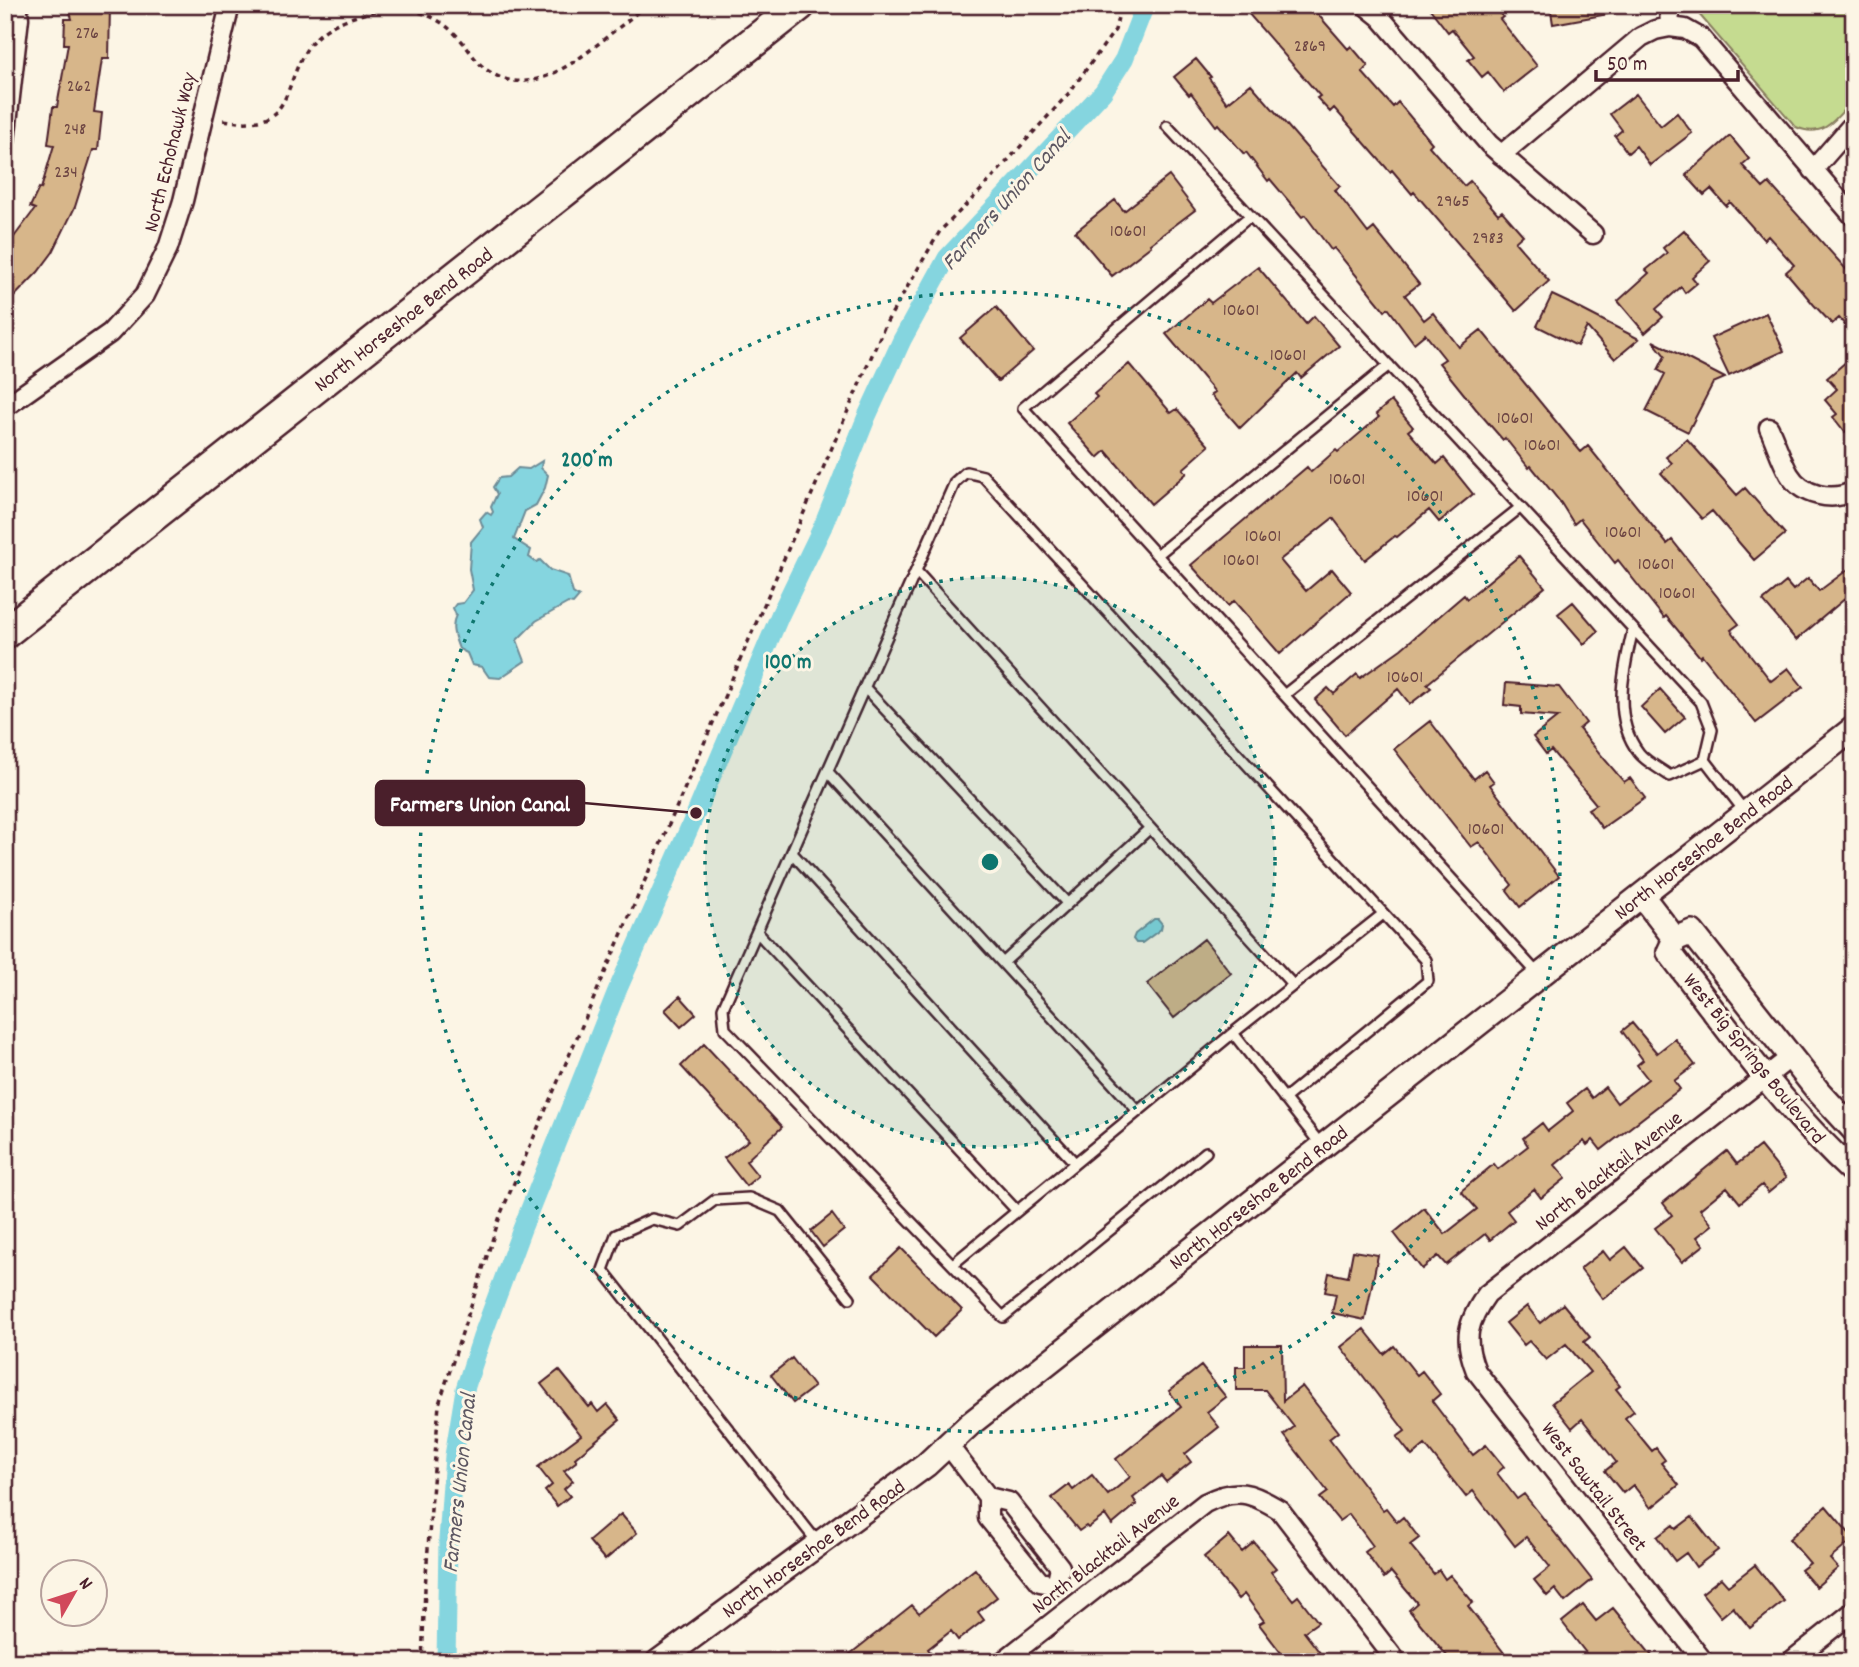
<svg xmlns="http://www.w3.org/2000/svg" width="1859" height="1667" font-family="Dekko,sans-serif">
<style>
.green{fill:#c5db90;stroke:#887d5e;stroke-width:2}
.water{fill:#85d5df;stroke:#6d8c97;stroke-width:2}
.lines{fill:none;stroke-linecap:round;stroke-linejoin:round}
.canal{stroke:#85d5df;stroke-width:19}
.building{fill:#d7b68a;stroke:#4a1f2b;stroke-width:2}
.service-casing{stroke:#4a1f2b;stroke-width:14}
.minor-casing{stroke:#4a1f2b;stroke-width:23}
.tertiary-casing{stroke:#4a1f2b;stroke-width:28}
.trunk-casing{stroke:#4a1f2b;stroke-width:35}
.path{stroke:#4a1f2b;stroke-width:3.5;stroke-dasharray:5 5;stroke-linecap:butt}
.service{stroke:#fcf5e5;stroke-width:9}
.minor{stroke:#fcf5e5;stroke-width:18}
.tertiary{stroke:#fcf5e5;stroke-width:23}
.trunk{stroke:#fcf5e5;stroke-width:30}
.ring{fill:none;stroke:#0f766e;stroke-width:3.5;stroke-dasharray:3.5 7}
.labels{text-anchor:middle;stroke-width:6;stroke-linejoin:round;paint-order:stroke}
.number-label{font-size:18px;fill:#6d4543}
.street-label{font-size:21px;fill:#4a1f2b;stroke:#fcf5e5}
.water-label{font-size:23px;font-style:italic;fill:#5c5661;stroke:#fcf5e5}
.centre{fill:#0f766e;stroke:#fcf5e5;stroke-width:3.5}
.ring-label{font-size:21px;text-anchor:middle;font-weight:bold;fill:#0f766e;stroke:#fcf5e5;stroke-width:6;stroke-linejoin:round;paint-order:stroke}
.leader{fill:none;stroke:#4a1f2b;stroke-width:2.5}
.callout-dot{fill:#4a1f2b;stroke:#fcf5e5;stroke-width:2.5}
.callout{fill:#4a1f2b;stroke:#4a1f2b;stroke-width:2.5}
.callout-label{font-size:23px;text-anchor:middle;font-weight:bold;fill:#fff}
</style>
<rect width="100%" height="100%" fill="#fcf5e5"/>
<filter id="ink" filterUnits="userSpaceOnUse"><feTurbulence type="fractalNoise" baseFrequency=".0143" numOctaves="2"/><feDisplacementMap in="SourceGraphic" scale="14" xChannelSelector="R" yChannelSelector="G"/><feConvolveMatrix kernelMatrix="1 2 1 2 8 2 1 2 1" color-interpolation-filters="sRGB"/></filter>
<g filter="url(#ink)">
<path class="green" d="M1707,5H1854V98C1837,117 1825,140 1796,127L1698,13Z"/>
<path class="water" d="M542,461L541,468L548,475L545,488L536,505L525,511L514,539L531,550L529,557L536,562L540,560L550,570L568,576L573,593L579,597L573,604L568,603L536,621L517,640L525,661L500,678L489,677L482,667L472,665L467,653L459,649C455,638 450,627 456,615L453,608L456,604L463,603L473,590L469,569L471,542L483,527L480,519L486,512L491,515L493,512L491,507L497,494L493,487L499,478L508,477L518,468L529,469Z
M1154,919H1158L1162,924L1161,929L1142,943H1136L1133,939L1135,934Z"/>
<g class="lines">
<path class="canal" d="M446,1662L448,1540L454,1456L465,1389L482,1337L522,1229L617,991L696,813L780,615L823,526L867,416L902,340L947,258L1103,92L1124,59L1145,5"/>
</g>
<path class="building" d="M68,5H110L109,59H102L94,112L102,113L98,150H93L75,207L53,252L38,272L5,306V249L35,209L30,207L39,188L41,189L54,145L48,144L53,107H57L68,44H64L65,19H72Z
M1241,5H1307L1313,13L1315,11L1348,49L1351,46L1368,66L1362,72L1393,107L1398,102L1432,143L1429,146L1449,169L1464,186L1470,181L1498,214L1502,211L1523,235L1515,242L1549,281L1516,311L1414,192L1412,194L1392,170L1390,172L1334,108L1330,112L1317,98L1320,96Z
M1427,5H1493L1503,17L1500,19L1537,66L1504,92L1488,72L1482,77L1468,60L1474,56L1452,29L1448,32Z
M1550,5H1613L1614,13L1553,24Z
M1196,59L1211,77L1209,78L1227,103L1251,84L1340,186L1335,190L1368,233L1374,228L1419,284L1405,295L1424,320L1433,313L1459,347L1481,330L1581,452L1588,446L1667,544L1672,540L1739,624L1731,630L1771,681L1788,668L1803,687L1756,723L1702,655L1700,657L1666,616L1664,618L1618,560L1615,563L1580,519L1574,524L1561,503L1531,466L1529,468L1505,438L1503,440L1476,409L1439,363L1445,359L1425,334L1414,343L1388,308L1385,311L1334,248L1331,250L1305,215L1302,217L1270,179L1268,181L1246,152L1244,154L1218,124L1216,126L1191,93L1189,95L1174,77Z
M1636,94L1661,126L1677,113L1692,133L1650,165L1636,146L1628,153L1615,136L1622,130L1610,114Z
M1730,136L1749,159L1742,165L1763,188L1769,183L1854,278V335L1839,318L1832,324L1814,305L1786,272L1794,265L1768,236L1764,240L1730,202L1726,206L1711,189L1704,195L1686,175Z
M1169,176L1195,210L1150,244L1151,246L1112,276L1075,232L1115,200L1124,211Z
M1684,230L1710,261L1692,277L1697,283L1685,293L1681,287L1656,309L1663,317L1645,333L1618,301L1649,273L1646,270L1667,253L1663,248Z
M1258,267L1306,324L1314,316L1339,346L1301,378L1297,373L1240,428L1211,395L1215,392L1166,334L1207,299L1211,303Z
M1552,295L1569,303L1639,339L1615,359L1587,327L1577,346L1537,326Z
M996,307L1033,351L998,381L960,338Z
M1766,313L1784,351L1729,376L1711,338Z
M1653,341L1725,378L1713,383L1688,432L1646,411L1665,374L1658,370L1665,356Z
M1854,355V432L1850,428L1845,432L1833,417L1837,414L1825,400L1837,389L1827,378Z
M1129,364L1171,413L1177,409L1209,446L1183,469L1187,473L1151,504L1106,451L1098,458L1067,423L1097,397L1094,394Z
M1391,401L1413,427L1408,431L1437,464L1444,458L1473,494L1439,522L1429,510L1397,537L1395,536L1365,560L1333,518L1280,560L1306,591L1332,569L1351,592L1280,654L1234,601L1228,606L1191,565L1307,467L1311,472L1336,450L1338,452L1379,417L1376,414Z
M1687,439L1737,495L1745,488L1785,534L1754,560L1712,511L1702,519L1661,473L1672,463L1666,457Z
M1519,556L1545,587L1427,684L1431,688L1410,704L1398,689L1345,735L1315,700L1328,688L1334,694L1357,674L1360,678L1401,649L1464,595L1467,599Z
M1854,565V591L1796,640L1763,601L1786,582L1793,590L1808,578L1819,591Z
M1573,602L1598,631L1584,644L1558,614Z
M1506,683L1559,687L1586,723L1579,729L1624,782L1630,778L1645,798L1602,828L1588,809L1596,804L1551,750L1546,754L1533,737L1558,717L1521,714V707L1504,705Z
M1660,689L1685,717L1665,734L1641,707Z
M1430,721L1474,779L1485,770L1494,782L1490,785L1559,876L1520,907L1507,890L1512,885L1479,842L1471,847L1394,749Z
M1204,939L1231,973L1174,1018L1147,984Z
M680,996L696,1014L681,1027L665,1010Z
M1632,1023L1657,1053L1675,1039L1695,1065L1674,1081L1680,1089L1601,1150L1593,1140L1587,1145L1584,1141L1555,1165L1566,1178L1541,1198L1534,1189L1507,1211L1514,1220L1490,1240L1485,1234L1446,1265L1438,1256L1422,1269L1394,1233L1424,1208L1445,1234L1477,1209L1461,1191L1494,1164L1498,1169L1528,1146L1523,1138L1542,1123L1548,1131L1573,1111L1567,1103L1585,1089L1592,1098L1605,1087L1617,1103L1648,1079L1637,1065L1643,1060L1622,1031Z
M704,1044L782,1127L746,1161L758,1176L746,1186L724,1158L749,1140L681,1066Z
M1760,1146L1786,1178L1768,1193L1762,1185L1740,1203L1727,1187L1700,1209L1712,1225L1697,1237L1704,1245L1682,1262L1655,1228L1672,1215L1663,1203L1727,1151L1737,1164Z
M832,1214L844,1230L823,1247L811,1231Z
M1626,1247L1643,1268L1603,1299L1580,1269L1603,1251L1610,1260Z
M901,1248L962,1310L934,1337L873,1275Z
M1353,1251L1378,1255L1365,1320L1332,1313L1336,1294L1325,1292L1329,1273L1348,1277Z
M1563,1304L1590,1337L1584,1342L1620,1386L1616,1389L1634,1411L1625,1418L1652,1451L1656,1448L1665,1460L1661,1463L1679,1485L1651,1508L1633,1485L1623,1493L1605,1471L1616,1462L1582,1419L1572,1428L1552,1403L1590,1372L1566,1344L1546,1360L1529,1341L1524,1345L1506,1323L1527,1306L1540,1323Z
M1364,1329L1384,1354L1394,1346L1417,1375L1422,1371L1440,1394L1432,1401L1473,1455L1486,1445L1504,1467L1497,1473L1517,1499L1524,1494L1592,1580L1565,1602L1555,1589L1547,1596L1534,1580L1550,1567L1526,1537L1515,1546L1473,1491L1466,1497L1425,1445L1412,1456L1397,1437L1405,1431L1341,1347Z
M1245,1345H1282L1283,1401L1302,1386L1338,1432L1329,1439L1383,1510L1386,1508L1397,1522L1403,1517L1419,1538L1410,1545L1434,1574L1439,1570L1445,1579L1450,1575L1473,1602L1468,1606L1511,1662H1452L1409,1610L1417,1603L1391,1572L1384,1578L1365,1552L1373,1546L1349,1514L1339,1521L1320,1498L1328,1492L1284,1435L1294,1427L1265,1390H1236V1367H1245Z
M792,1358L814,1387L793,1403L771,1375Z
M1201,1366L1226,1397L1207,1412L1219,1427L1185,1454L1191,1462L1166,1482L1161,1476L1133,1498L1137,1504L1112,1525L1105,1515L1088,1528L1086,1526L1079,1531L1052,1498L1069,1485L1073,1490L1092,1475L1108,1495L1130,1477L1116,1459L1181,1407L1169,1391Z
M559,1370L589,1407L592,1404L598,1412L607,1404L620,1420L575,1458L577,1461L564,1471L573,1481L564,1489L570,1496L557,1506L545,1491L552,1485L538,1467L581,1435L541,1384Z
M1826,1506L1854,1539L1830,1559L1838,1568L1816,1587L1801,1570L1810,1563L1789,1539Z
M621,1514L637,1533L605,1560L589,1541Z
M1692,1517L1718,1550L1696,1567L1686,1553L1675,1561L1657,1537L1673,1525L1676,1529Z
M1229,1536L1242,1552L1254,1542L1276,1568L1271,1572L1293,1600L1298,1596L1318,1622L1304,1632L1327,1662H1288L1259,1624L1264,1621L1244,1594L1238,1599L1204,1557Z
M1755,1565L1784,1601L1750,1628L1733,1607L1721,1617L1702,1593L1721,1578L1728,1586Z
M975,1569L997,1597L978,1612L984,1620L958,1640L951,1631L928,1649L938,1662H840L912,1605L919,1613Z
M1583,1605L1596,1621L1613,1608L1657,1662H1593L1562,1622Z"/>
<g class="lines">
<g class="service-casing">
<path id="service" d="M1167,126L1701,702L1712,730L1705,760L1745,812
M1250,216L1023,408L1538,974
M1157,555L1389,365
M916,571L1293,985
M1633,629C1624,668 1611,717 1639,753C1646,762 1661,769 1670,776L1705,760
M865,688L1067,903
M1284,695L1521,507
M828,772L1138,1111
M792,853L1075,1163
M757,932L1017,1211
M1003,963L1150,828
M1321,1145L1233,1033L1383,914
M1206,1152L1003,1317L725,1029L723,1008L955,482L966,472L983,476L1426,960L1428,981L1284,1099
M953,1264L1233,1033
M818,1543L603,1270L616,1235L652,1219L680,1226L715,1200L749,1198L780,1211L850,1298"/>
</g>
<g class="minor-casing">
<path id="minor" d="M1365,5L1380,17L1489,144L1593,234
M1669,5L1670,27L1685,29L1701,38L1854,217
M5,141L19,18L17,5
M1501,155L1641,37L1655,30L1670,27
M1813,170L1854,123
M5,407L110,333L145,295L168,248L183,201L230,5
M1769,428C1776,443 1781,460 1789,474C1802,496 1832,502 1854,491
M948,1445L988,1497V1518L1040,1582L1056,1585L1060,1567L1009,1502L988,1497
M1002,1662L1205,1503C1236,1487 1251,1492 1280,1510L1397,1662
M1704,1662L1476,1371C1463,1339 1467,1322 1487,1294L1791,1057
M1790,1662L1854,1611"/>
</g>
<g class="tertiary-casing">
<path id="tertiary" d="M1642,896L1675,939
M1854,1130L1818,1091L1692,932L1675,939L1669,952C1727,1028 1783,1108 1854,1173
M658,1662L926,1465L970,1424L1854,728"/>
</g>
<g class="trunk-casing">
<path id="trunk" d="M5,633L800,5"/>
</g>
<path class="path" d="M359,5L361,15
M224,120C297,133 280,84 311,43C320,32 337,22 351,18C391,3 428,5 458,37C469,48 476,64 490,72C531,99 577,61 608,36C620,26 634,17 644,5
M422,1662L425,1588L439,1404L501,1213L885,325L940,231L981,190L1069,93L1115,30L1121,5"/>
<use href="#service" class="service"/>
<use href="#minor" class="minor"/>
<use href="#tertiary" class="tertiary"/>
<use href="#trunk" class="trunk"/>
</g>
</g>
<circle cx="990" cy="862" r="285" fill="#0f766e" fill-opacity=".12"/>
<g class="ring">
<circle cx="990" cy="862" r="285"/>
<circle cx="990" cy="862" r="570"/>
</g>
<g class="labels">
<g class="number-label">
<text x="87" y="38">276</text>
<text x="1310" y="51">2869</text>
<text x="79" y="91">262</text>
<text x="75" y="134">248</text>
<text x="66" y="177">234</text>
<text x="1453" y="206">2965</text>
<text x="1128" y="236">10601</text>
<text x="1488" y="243">2983</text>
<text x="1241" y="315">10601</text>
<text x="1288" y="360">10601</text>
<text x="1515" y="423">10601</text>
<text x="1542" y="450">10601</text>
<text x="1347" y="484">10601</text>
<text x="1425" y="501">10601</text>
<text x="1623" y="537">10601</text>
<text x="1263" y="541">10601</text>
<text x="1241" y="565">10601</text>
<text x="1656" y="569">10601</text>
<text x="1677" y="598">10601</text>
<text x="1405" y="682">10601</text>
<text x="1486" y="834">10601</text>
</g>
<g class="street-label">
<text transform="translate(169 152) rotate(-76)" y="7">North Echohawk Way</text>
<text transform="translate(403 319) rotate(-38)" y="7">North Horseshoe Bend Road</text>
<text transform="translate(1703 847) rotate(-38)" y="7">North Horseshoe Bend Road</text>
<text transform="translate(1755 1058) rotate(51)" y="7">West Big Springs Boulevard</text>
<text transform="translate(1608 1170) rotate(-38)" y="7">North Blacktail Avenue</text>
<text transform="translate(1258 1197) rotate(-38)" y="7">North Horseshoe Bend Road</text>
<text transform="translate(1595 1486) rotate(52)" y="7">West Sawtail Street</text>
<text transform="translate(813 1548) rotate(-36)" y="7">North Horseshoe Bend Road</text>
<text transform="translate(1105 1553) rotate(-38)" y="7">North Blacktail Avenue</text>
</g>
<g class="water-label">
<text transform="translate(1005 199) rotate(-48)" y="8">Farmers Union Canal</text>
<text transform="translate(458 1483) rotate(-84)" y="8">Farmers Union Canal</text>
</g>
</g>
<circle cx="990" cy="862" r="10" class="centre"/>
<g class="ring-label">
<text x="587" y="466">200 m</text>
<text x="788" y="668">100 m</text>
</g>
<path class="leader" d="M696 813L584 803"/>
<circle class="callout-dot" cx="696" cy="813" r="7"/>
<rect class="callout" x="376" y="781" width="208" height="44" rx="7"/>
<g class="callout-label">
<text x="480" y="811">Farmers Union Canal</text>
</g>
<rect width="1859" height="1667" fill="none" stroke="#fcf5e5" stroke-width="28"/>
<rect x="14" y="14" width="1831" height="1639" fill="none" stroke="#4a1f2b" stroke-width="2.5" filter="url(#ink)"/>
<g transform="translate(74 1593) rotate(51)"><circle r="33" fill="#fcf5e5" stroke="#b59f9b" stroke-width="2"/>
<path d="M0-5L12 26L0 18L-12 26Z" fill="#d1495b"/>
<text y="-10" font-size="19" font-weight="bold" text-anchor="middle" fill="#4a1f2b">N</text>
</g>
<path d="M1596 70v10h142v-10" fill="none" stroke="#4a1f2b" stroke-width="3.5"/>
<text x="1607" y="70" font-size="21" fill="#4a1f2b" stroke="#fcf5e5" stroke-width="5" paint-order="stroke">50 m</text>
</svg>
